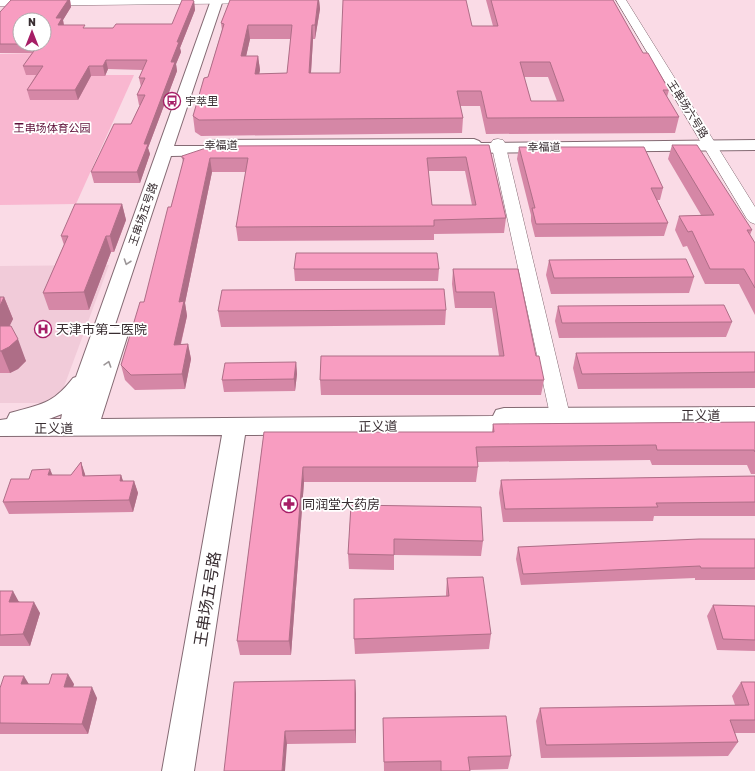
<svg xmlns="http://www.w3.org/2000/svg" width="755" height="771" font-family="Rubik,'Noto Sans SC',sans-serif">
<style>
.built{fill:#f1cbd9}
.green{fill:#f9b7d0}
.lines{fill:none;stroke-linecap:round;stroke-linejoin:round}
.minor-casing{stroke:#846a73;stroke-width:1}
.tertiary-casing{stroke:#846a73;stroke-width:2}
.minor{fill:#fff;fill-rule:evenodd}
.tertiary{fill:#fff;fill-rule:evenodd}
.wall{fill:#d587a6;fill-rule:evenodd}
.shaded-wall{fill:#ae6e87}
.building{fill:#f89dc1;stroke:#ae6e87;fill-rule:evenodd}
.oneway{stroke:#9c9698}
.labels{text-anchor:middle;stroke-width:3.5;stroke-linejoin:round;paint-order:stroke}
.far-poi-label{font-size:11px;fill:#382d31;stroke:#fff;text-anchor:start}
.far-street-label{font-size:11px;fill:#382d31;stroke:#fff}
.far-park-label{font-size:11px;fill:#5d0e37;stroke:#fff}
.poi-label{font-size:13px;fill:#382d31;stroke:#fff;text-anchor:start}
.street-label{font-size:13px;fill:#382d31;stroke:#fff}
.near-street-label{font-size:16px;fill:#382d31;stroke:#fff}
</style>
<rect width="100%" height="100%" fill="#fadbe6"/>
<path class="built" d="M109,265L62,392L49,400L40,403H0V266Z"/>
<path class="green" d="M37,53L27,75H134L76,204L0,205V54Z"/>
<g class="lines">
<g class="minor-casing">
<path id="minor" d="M0,0H278L273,3L0,6Z
M616,0H626L755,207V224L750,222L747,219Z
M498,139L503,140L505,143L572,424L569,429L562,431L555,429L552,424L491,143L493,140Z"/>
</g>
<g class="tertiary-casing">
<path id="tertiary" d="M211,0H223L174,146H205L207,142L212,140L474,139L479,141L481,143L755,140V150L460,153L454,151L453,149L235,150L233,153L227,155L171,156L114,328L118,327L125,329L128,334L101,419L493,416L496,410L504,408L755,407V423L533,424L530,430L522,432L245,435L194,771H162L222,435L0,436V420L7,419L10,413C41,404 52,405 73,378L76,377ZM62,414L61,419H49Z"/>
</g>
<use href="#minor" class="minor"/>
<use href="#tertiary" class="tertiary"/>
</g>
<path class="wall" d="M11,0H70L71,7L63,20L64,25L85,28H113L172,24L194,1L195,10L180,48L181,52L176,64L177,71L148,148L150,154L140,183H94L91,172L131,124L140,105H139L137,95L141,87L139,78L143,70L108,69L105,76H91L78,100H30L27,90L36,75H26L23,66L32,53H0V12Z
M230,0H319L320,9L315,39H313L311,73H340L472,26H493L486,0H613L643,53L669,90L667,97L679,117L675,133L486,134L480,106H460L463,118L462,133L201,136L195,132L193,116L208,77L222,30L221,23ZM250,39H291L287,73L259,74L260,70L258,56H246ZM524,77H548L557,101H531Z
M489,145L506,218L504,233L434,234V240L238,241L236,227L246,172H212L185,303L187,316L181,344H188L191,359L185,389L135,390L125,380L121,365L144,302L171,207L183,163L182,156ZM428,171H465L472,205H432Z
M672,145L752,230L750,235L755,243V315L739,284H705L687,246L683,247L675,230L679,216L701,215L668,159Z
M519,147L663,188L660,200H657L668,223L664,236L535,237L531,221V215L517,159Z
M122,204L126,220L114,252H111L89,310H49L43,293L64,245L61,236Z
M549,260L694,277L689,293L551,294L546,275Z
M294,269H439L438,281H295Z
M453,269H518L536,356L544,380L541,395H321L320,380L499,356L492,308H455L452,284Z
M0,297H4L13,319L9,326L26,361L18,369L10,373H0Z
M558,306L732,322L726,337L559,338L555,321Z
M446,310L445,325L221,327L218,311Z
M755,352V388L578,389L573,368L576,353Z
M296,362L297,374L295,391L224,392L222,380Z
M755,422V474H751L747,465H652L650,460L477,462L478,467L476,482H304L291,655H240L237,641L264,432H492L493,424Z
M81,462L85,476L121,475L123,481H134L138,493L133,512L9,514L3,502L29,479L52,475H71Z
M755,476V516H654L653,521L503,522L499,493L501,480Z
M351,505L483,541L481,556L394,555V570L349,569L348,554Z
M755,539V580H695V578L521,585L516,559L518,547Z
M447,578L491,634L489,649L355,654L354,639L446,596V593Z
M0,591L40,613L30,646H0Z
M713,605L755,606V651L717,650L707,616Z
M355,680L356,743L287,744L224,771Z
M741,682H755V733H735L738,742L728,756L541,758L536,721L540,708L735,705L732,696Z
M28,684H74L73,687L97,698L88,734H0V688Z
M383,718L511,756L508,769L470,770V771H384Z"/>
<path class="shaded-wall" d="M68,0H70L71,7L63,20L64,27L58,28L56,18Z
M318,0H319L320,9L315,39V25Z
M194,1L195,10L180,48L181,52L176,64L177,71L148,148L150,154L140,183L137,172L144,144L177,42Z
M248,25L250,39L243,70L241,56Z
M312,25L313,39L310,88L309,73Z
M258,56L260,70L256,89L255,74Z
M106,60L108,69L105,76L103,66Z
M89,66L91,76L78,100L75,90Z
M210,158L212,172L185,303L187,316L177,359L174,345L179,302Z
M122,204L126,220L114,252L110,236Z
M106,236L111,252L89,310L84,292Z
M4,297L13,319L0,346V306Z
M18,339L26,361L18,369L10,373L1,351Z
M188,344L191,359L185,389L182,374Z
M296,362L297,374L295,391L294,379Z
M81,462L85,474L87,488L83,476Z
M303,467L304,482L291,655L289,641Z
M50,469L55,481L48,475Z
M121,475L125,487L120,481Z
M134,481L138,493L133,512L129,500Z
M13,591L19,602H9Z
M34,602L40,613L30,646L23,634Z
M68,674L74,684L70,698L64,687Z
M24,676L30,686L21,684Z
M355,680L356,694V743L355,730Z
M92,687L97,698L88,734L82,724Z
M285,731L287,744L285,771H282Z"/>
<path class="building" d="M11,0H68L56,18H62L58,25H85L83,28H113L116,24H172L182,0H192L194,1L177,42H179L171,62H175L144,144H148L137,172H91L114,124H131L145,95H137L145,78H139L147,60H106L103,66H89L75,90H27L43,66H23L39,44H44V20H20V44H0V12Z
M230,0H318L315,25H312L309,73H340L343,0H466L472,26H498L491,0H613L643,53H648L669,90H663L679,117L487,118L481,91H457L463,118L199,120L193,116L204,78L208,77L224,24L221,23ZM248,25H292L287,73L255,74L258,56H241ZM520,62H550L564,101H531Z
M489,145L506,218L434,220V226L236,227L248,158H210L179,302L184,301L174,345L188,344L182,374L131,375L121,365L140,302H144L168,207H171L184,158H182V156L212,146ZM466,157L476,205H432L427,158Z
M672,145H697L752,230H747L755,243V288L744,269H710L692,231L688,232L679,216L714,215Z
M519,147H644L663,188H651L668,223L536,224L532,208H535Z
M75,204H122L110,236H106L84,292L43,293L68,236H61Z
M296,253H437L439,269H294Z
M686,259L694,277L554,278L549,260Z
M453,269H518L536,356H539L544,380H320L321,356H504L494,292H456Z
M444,289L446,310L218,311L222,290Z
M0,297H4L0,306Z
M724,305L732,322L562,323L558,306Z
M0,326H11L18,339L9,347L1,351H0Z
M755,352V372L582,374L576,353Z
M296,362L294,379L222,380L225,363Z
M755,422V452L754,450H657L656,445L476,447L478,467H303L289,641H237L264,432H494L493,424Z
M81,462L83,476L121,475L120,481H134L129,500L3,502L11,479H29L32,470L50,469L48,475H71Z
M755,476V502L656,503L658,507L505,509L501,480Z
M351,505L481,507L483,541L394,539V555L348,554Z
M699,539H755V568H701L700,566L523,574L518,547Z
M483,577L491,634L354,639V599L449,596L447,578Z
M0,591H13L9,602H34L23,634L0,635Z
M713,605L755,606V640L723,639Z
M52,674H68L64,687H92L82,724L0,723V688L4,676H24L21,684H49Z
M355,680V730L285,731L282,771H224L234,682Z
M741,682H755V720H730L738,742L546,745L540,708L749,705Z
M506,716L511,756L468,757L470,771H441V761L384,762L383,718Z"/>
<defs><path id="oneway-chevron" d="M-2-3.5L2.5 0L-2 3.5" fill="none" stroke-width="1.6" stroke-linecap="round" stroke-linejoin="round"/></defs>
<g class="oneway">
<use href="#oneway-chevron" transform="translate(127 262) rotate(109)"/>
<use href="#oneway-chevron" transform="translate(108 364) rotate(-72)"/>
</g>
<defs>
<g id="bus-ring" transform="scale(0.9)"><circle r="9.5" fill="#fff" stroke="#a61e66" stroke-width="1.5"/><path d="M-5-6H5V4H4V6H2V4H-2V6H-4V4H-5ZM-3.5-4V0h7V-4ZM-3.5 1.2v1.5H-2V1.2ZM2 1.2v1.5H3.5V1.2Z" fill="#a61e66"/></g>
<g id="hospital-ring" transform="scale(0.9)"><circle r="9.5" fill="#fff" stroke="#a61e66" stroke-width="1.5"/><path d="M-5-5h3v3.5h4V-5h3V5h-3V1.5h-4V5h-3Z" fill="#a61e66"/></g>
<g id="pharmacy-ring" transform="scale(0.9)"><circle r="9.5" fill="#fff" stroke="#a61e66" stroke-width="1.5"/><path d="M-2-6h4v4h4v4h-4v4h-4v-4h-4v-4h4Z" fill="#a61e66"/></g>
</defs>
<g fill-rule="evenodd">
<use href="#bus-ring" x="172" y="101"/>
<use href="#hospital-ring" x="43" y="329"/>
<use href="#pharmacy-ring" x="289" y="504"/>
</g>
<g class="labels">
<g class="far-poi-label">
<text x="185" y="105">宇萃里</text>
</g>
<g class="far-street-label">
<text transform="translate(688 109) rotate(58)" y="4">王串场六号路</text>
<text x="221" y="149">幸福道</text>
<text transform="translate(544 147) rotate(-1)" y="4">幸福道</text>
<text transform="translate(143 214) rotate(-71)" y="4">王串场五号路</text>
</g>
<g class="far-park-label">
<text x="52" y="132">王串场体育公园</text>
</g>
<g class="poi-label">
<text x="56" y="334">天津市第二医院</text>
<text x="302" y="509">同润堂大药房</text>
</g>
<g class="street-label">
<text x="701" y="420">正义道</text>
<text transform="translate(378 426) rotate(-1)" y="5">正义道</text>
<text x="54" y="433">正义道</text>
</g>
<g class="near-street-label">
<text transform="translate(207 599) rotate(-81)" y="6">王串场五号路</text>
</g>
</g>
<g transform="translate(32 32)"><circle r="19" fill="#ffffff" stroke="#afabad"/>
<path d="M0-3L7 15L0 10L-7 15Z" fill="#a61e66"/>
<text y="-6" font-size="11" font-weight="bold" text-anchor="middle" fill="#382d31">N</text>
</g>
</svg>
